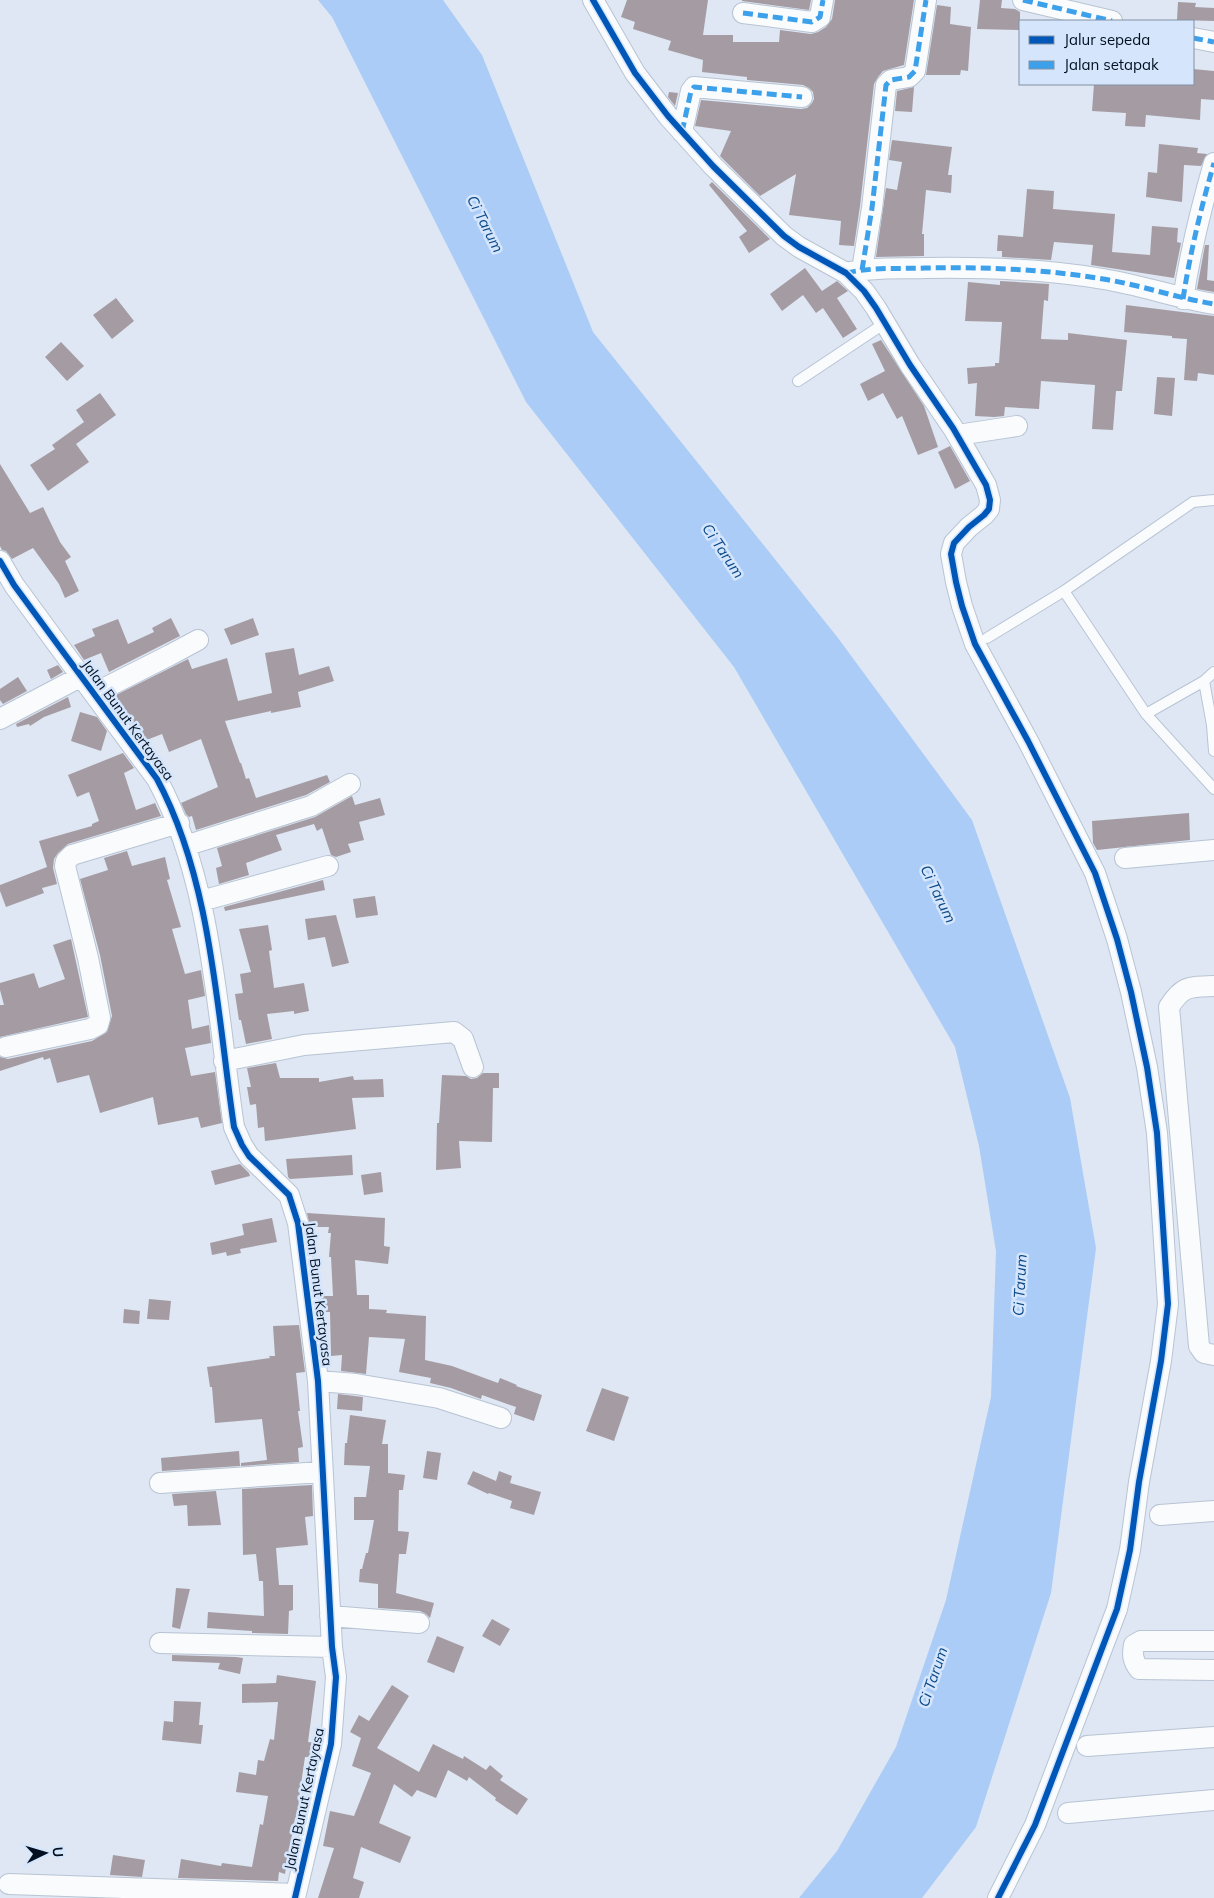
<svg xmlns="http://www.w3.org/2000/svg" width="1214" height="1898" font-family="Mulish,sans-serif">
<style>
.water{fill:#abccf6}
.building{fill:#a59ca3}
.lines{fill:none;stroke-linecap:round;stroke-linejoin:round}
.lane-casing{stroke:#b8c4d4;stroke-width:12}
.street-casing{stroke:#b8c4d4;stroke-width:22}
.lane{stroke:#fafbfd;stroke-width:10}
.street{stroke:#fafbfd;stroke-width:20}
.quiet{stroke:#3ca1ea;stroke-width:5;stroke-dasharray:10 5;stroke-linecap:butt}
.cycleway-casing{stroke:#d5e6fc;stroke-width:9}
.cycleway{stroke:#0057b8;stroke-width:6}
.labels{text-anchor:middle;stroke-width:5;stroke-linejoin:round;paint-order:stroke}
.street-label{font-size:14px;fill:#020f21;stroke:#d5e6fc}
.water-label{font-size:15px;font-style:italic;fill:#0b4989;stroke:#d5e6fc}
</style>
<rect width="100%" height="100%" fill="#dee7f3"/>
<path class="water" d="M318,0H443L482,55L593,332L838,638L972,820L1070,1098L1096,1248L1051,1593L976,1827L922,1898H799L837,1851L896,1747L946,1600L991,1397L996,1251L979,1146L955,1047L734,667L526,402L332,17Z"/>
<path class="building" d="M627,0H708L703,35H733V42H779L780,30L811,34L818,32L826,27L832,19L835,0H914L904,65L883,71L878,77L874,84L860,206L854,246L839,245L841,221L789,215L796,174L760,196L720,156L731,131L695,126L701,100L801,109L807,108L812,103L814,99L813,92L809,88L803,85L747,80V77L702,72L703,60L668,50L671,41L633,29L635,22L621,17Z
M742,0H811L809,10L742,1Z
M980,0H1002L1001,8L1015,9L1020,12V30L977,29Z
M1178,2L1196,3L1195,7L1214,8V21L1177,20Z
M937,5L951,7L950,24L971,27L968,71L961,70L960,75H926Z
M1193,69L1214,71V100L1201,99L1200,120L1146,115L1145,127L1125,126L1126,113L1092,111L1094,84L1161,85V84H1193Z
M914,87L912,112L895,111L897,91Z
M669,92L678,93L675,106L668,97Z
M892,140L952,147L948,175H952L951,193L926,190L922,234H924V256L876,257L886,188L897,190L902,162L889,160Z
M1159,144L1198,148L1197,153L1207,154L1201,166L1184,165L1182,202L1146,197L1148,172L1157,173Z
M712,182L770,239L749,253L739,237L747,231L709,185Z
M1027,189L1054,191L1053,209L1115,214L1112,252L1150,255L1152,226L1178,228L1177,242L1181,243L1174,278L1091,265L1093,245L1054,242L1051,260L1002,257V251H997L998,235L1023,237Z
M1205,245H1209L1207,280L1214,281V292L1197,289Z
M805,268L822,291L837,281L848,291L837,298L857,329L843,338L823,308L816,313L803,295L782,311L770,294Z
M1000,281L1049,284L1048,301L1044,300L1041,339L1068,340V333L1127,340L1122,391H1116L1113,430L1092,429L1095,385L1041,381L1039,409L1005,407L1004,416L994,417L975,416L977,383L968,384L967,368L995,366V363H999L1002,322L965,321L968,282L1000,285Z
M116,298L134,321L112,339L93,315Z
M1126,305L1214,316V375L1198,373L1197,381L1184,380L1187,339L1172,338V336L1124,332Z
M881,340L924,406L938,447L918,455L902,416L897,419L883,393L868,401L860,384L885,371L872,344Z
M61,342L84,366L67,381L45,357Z
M1157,377L1175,378L1172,416L1154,414Z
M100,393L116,415L76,444L89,462L48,491L30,465L55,449L52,445L84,422L76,410Z
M950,446L970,481L955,489L938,452Z
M0,464L30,513L43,507L60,542L71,557L65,561L79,591L65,598L59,584L33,548L12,559L6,551L2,550L0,546Z
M171,618L180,636L109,672L101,653L84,660L74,645L95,636L92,629L118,619L128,644L154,632L152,628Z
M253,618L259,635L231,645L224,629Z
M294,648L299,675L329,666L334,681L298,692L301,707L271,713V711L225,721L240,763H241L246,779L249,778L256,798L327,775L330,782L306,795L196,830L192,816L189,817L186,814L181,803L218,787L201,739L169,752L162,734L144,741L112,697L188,659L192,669L227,658L238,701L272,693L265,653Z
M58,665L63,672L51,679L47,670Z
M18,677L27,691L3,704L0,700V689Z
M68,697L71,707L44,717L30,726L29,724L17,727L16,724Z
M80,712L97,717L107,731L101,751L71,741Z
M123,753L134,768L124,773L136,810L155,803L161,816L68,844L58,853L54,859L53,868L57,884L42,888L44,893L6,907L0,891V885L47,867L39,841L92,826V824L99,821L89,792L77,797L68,775Z
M352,796L355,805L380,798L385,815L359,822L364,840L348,844L351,852L336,857L331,855L322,828L317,831L314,824L276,835L282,850L246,863L249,875L219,884L216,868L222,866L217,848L315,817Z
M1189,813L1190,840L1097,850L1093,843L1092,821Z
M127,851L132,866L165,857L170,879L167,880L181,927L172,929L185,974L201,970L205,996L188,1000L192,1029L209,1025L211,1043L185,1048L191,1076L215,1072L222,1123L201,1128L198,1117L158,1125L153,1097L100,1113L89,1075L57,1083L50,1058L44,1060L43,1057L0,1071V1057L8,1059L92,1041L107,1032L112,1016L100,955L80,879L108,870L104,858Z
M323,880L325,890L225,911L224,907Z
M375,896L378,915L356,918L353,899Z
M336,915L349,963L332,967L325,937L308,940L305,919Z
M268,925L272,950L269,951L274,988L304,983L309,1011L294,1014V1011L267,1014L272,1039L246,1044L241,1020H239L235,994L243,993L240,974L251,972L239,929Z
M71,939L88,1017L0,1037V1005H4L0,990V983L34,973L39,988L65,979L53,945Z
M276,1063L280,1078H319V1082L353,1076L354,1080L383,1079L384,1097L352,1098L356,1129L265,1141L264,1127L258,1128L256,1104L250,1105L247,1087H251L247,1068Z
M483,1073H499V1088H493L492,1142L459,1141L461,1168L436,1170L437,1123H439L442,1075L466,1076L471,1079L477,1078Z
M352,1155L353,1175L290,1179L288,1177L286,1159Z
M240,1164L249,1173L250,1176L215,1185L211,1171Z
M381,1172L383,1192L364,1195L361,1175Z
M307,1213L385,1218L384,1246L390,1247L388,1264L355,1260L357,1295H369V1309L387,1310L386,1313L426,1316L425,1360L452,1366L498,1383L500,1378L517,1385L516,1386L542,1395L534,1421L514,1414L516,1407L482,1395L481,1399L451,1388L430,1383L431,1378L399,1372L405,1339L369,1337L366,1374L341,1371L342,1355L331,1356L330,1312H321V1296H333L331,1257H329L331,1233H328L329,1227H310Z
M272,1218L277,1242L240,1249L241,1253L227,1256L226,1252L212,1255L210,1243L244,1235L242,1224Z
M149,1299L171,1301L169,1320L147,1319Z
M124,1309L140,1311L139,1324L123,1323Z
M299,1325L305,1372L296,1373L300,1411H298L303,1447L298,1448L299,1462L241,1466V1463L267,1460L262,1419L215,1423L212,1387H210L207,1367L270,1358L269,1356H275L273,1326Z
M602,1388L629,1397L614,1441L586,1431Z
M338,1394L363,1397L362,1411L337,1409Z
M350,1415L386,1420L382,1444H388V1473L405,1475L403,1490H399L398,1531L409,1532L406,1554H399L396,1593L434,1603L430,1618L426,1614L420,1611L378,1608V1584L359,1582L360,1569H362L366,1553H368L374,1520H354V1497H366L370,1466L344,1465L345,1443H347Z
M239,1451L240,1466L162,1471L161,1458Z
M427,1451L441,1453L437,1480L423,1478Z
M473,1471L496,1481L499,1471L512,1476L510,1483L541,1492L534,1515L510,1508L512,1501L489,1493L488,1494L467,1484Z
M312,1485L313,1516L305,1517L308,1545L276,1548L279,1585H293V1610L289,1611L288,1634L252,1633V1631L207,1628L208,1612L264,1616L263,1581H259L256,1554L243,1555L242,1489Z
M216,1491L221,1525L188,1526L187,1505L174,1506L172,1494Z
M176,1588L190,1589L180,1629L172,1627Z
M492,1619L510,1629L500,1646L482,1636Z
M437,1636L464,1647L454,1673L427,1662Z
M172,1655L236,1657L243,1658L240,1674L218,1669L220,1663L172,1661Z
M277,1675L316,1681L308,1742L319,1743L316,1757H305L299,1798L306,1799L301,1819L295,1818L285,1874L279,1872L278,1881L178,1878L181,1859L221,1866L222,1863L252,1867L260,1824L263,1825L268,1796L236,1792L239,1772L256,1775L258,1760L264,1761L270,1739L274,1740L278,1702L242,1703V1684L276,1683Z
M392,1685L409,1696L377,1748L419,1772L433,1744L463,1759L464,1756L486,1770L490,1765L503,1776L500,1780L528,1799L517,1815L495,1800L496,1798L469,1777L467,1781L448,1770L436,1798L417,1790L412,1797L394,1784L379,1823L411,1837L400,1863L361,1847L353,1878L364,1882L359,1898H318L334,1848L323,1846L330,1811L354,1816L371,1773L352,1766L361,1738L350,1732L359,1715L369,1721Z
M174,1701L201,1702L199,1725H203L201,1744L162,1740L164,1721L173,1722Z
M113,1855L145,1860L142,1877L110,1875Z"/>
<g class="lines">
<g class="lane-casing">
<path id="lane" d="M798,381L885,323
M1064,591L1146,714L1214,789
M987,638L1064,591L1193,502L1214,500
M1204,681L1212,725L1214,751
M1146,714L1204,681L1214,672"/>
</g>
<g class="street-casing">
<path id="street" d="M593,0L635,73L668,116L713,166L784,236L799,247L846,273L864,291L876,308L910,365L953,428L986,485L990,500L989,509L984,515L969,527L954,543L951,554L956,582L962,606L975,644L1028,741L1095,873L1117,939L1131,992L1147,1067L1157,1133L1168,1304L1161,1361L1139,1482L1130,1550L1117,1609L1035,1825L998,1898
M1023,0L1112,21
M743,13L812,22L820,17L823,0
M1193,38L1214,42
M682,132L691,91L694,87L802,97
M862,270L872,208L886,85L891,80L909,77L915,71L926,0
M846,273C872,267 899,269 925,268C985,267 1044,269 1103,279C1141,285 1177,298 1214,304
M1183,299C1190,253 1201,208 1214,163
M958,435L1017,426
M0,561L14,585L58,645L157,779C212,881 217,1013 234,1127L242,1145L249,1156L289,1195L298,1223L318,1381L332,1647L336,1677L331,1744L295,1898
M95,693L170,655L198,640
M0,719L82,676
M185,846L311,806L350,784
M1125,858L1214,850
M201,901L328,866
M1214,986C1190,987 1183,985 1169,1007L1199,1346L1204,1353L1214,1355
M6,1047L90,1029L98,1025L100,1018L88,958L65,866L66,861L72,855L179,823
M224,1061L304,1045L454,1032L463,1039L473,1067
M318,1381L356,1384L439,1398L501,1418
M160,1483L321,1472
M1160,1515L1214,1511
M330,1616L419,1623
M1214,1641H1141L1134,1645C1132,1655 1133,1661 1139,1669L1214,1670
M160,1643L332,1647
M1087,1746L1214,1737
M1068,1813L1214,1800
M9,1884L296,1894"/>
</g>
<use href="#lane" class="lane"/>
<use href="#street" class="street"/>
<path class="quiet" d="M1023,0L1112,21
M743,13L812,22L820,17L823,0
M1193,38L1214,42
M682,132L691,91L694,87L802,97
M862,270L872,208L886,85L891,80L909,77L915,71L926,0
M846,273C872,267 899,269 925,268C985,267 1044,269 1103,279C1141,285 1177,298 1214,304
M1183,299C1190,253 1201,208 1214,163"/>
<g class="cycleway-casing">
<path id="cycleway" d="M593,0L635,73L668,116L713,166L784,236L799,247L846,273L864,291L876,308L910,365L953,428L986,485L990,500L989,509L984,515L969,527L954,543L951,554L956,582L962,606L975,644L1028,741L1095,873L1117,939L1131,992L1147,1067L1157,1133L1168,1304L1161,1361L1139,1482L1130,1550L1117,1609L1035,1825L998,1898
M0,561L14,585L58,645L157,779C212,881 217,1013 234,1127L242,1145L249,1156L289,1195L298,1223L318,1381L332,1647L336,1677L331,1744L295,1898"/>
</g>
<use href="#cycleway" class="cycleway"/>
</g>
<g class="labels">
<g class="street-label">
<text transform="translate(128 720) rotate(54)" y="5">Jalan Bunut Kertayasa</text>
<text transform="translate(319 1294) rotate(83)" y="5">Jalan Bunut Kertayasa</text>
<text transform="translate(304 1799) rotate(-78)" y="5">Jalan Bunut Kertayasa</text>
</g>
<g class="water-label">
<text transform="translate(485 224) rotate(63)" y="5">Ci Tarum</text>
<text transform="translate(723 551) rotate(56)" y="5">Ci Tarum</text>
<text transform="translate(938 894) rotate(64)" y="5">Ci Tarum</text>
<text transform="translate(1020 1285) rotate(-87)" y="5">Ci Tarum</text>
<text transform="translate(933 1677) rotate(-71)" y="5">Ci Tarum</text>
</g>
</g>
<rect x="1019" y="20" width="175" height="65" fill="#d5e6fc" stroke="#8190a4"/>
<rect x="1029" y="36" width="25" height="8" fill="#0057b8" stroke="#8190a4"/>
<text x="1064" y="45" font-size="15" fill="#020f21">Jalur sepeda</text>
<rect x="1029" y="61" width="25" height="8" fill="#3ca1ea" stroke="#8190a4"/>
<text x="1064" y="70" font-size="15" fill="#020f21">Jalan setapak</text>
<g transform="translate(45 1853) rotate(85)" stroke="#d5e6fc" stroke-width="4" paint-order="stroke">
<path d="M0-4L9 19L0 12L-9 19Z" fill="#020f21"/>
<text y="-8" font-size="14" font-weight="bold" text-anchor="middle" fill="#020f21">U</text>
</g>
</svg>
